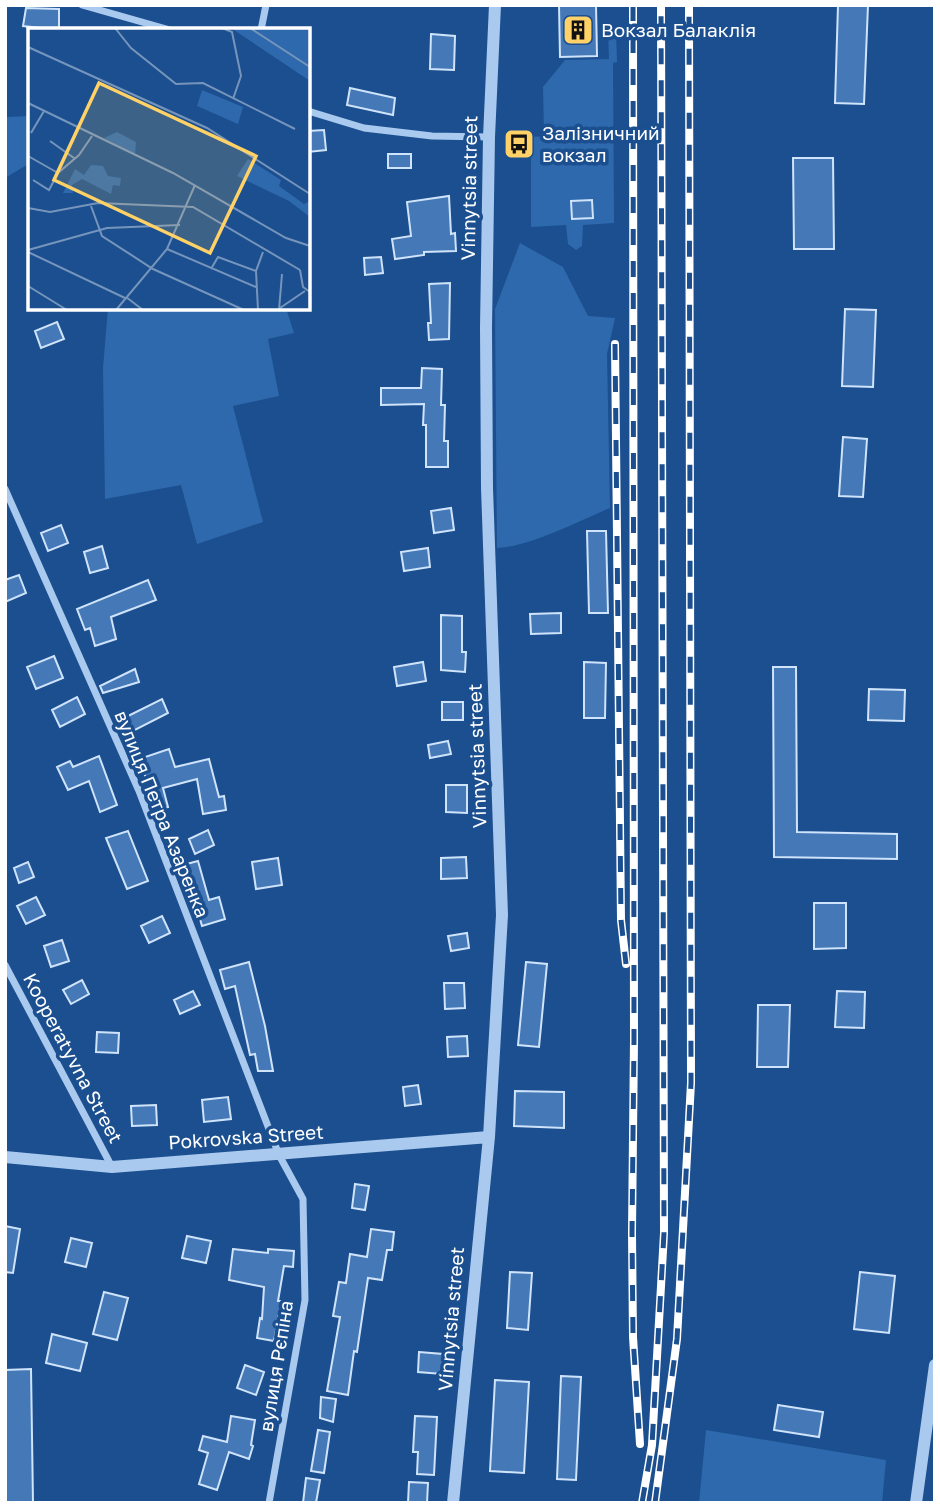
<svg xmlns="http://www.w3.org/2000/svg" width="940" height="1508" font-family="'Golos Text',sans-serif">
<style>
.green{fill:#2e69ad}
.building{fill:#4478b7;stroke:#cfe3fa;stroke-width:2}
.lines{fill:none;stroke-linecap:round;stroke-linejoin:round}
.minor{stroke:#a9c9ee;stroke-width:7}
.tertiary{stroke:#a9c9ee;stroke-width:12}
.rail-casing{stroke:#fff;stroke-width:8}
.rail{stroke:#1b4f8f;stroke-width:5;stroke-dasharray:16;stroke-linecap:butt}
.labels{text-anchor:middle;stroke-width:7;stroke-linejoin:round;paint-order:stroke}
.poi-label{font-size:19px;fill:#fff;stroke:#1b4f8f;text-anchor:start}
.street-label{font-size:19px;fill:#fff;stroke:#1b4f8f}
.inset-road{fill:none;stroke:#7695bc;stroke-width:2}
.view{fill:#ffd166;fill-opacity:0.15;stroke:#ffd166;stroke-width:3.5}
.inset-edge{fill:none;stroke:#fff;stroke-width:3.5}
</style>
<rect width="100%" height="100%" fill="#1b4f8f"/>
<path class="green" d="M608,31H616L617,62L613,63L614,223L583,225L582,246L576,250L568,244L566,225L531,227V137L544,136L543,87L565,60L609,59Z
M30,116V163L5,178V117Z
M520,243L563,267L588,316L615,318L607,354L610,508C579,521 529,547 497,548L495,309Z
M108,308H286L294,333L268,339L279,396L233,406L263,522L197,544L181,485L105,499L103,368Z
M706,1430L886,1460L882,1503H699Z"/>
<path class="building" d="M559,5H596L597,56L560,57Z
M838,5H868L864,104L835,103Z
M26,8L59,9V30L23,26Z
M431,34L455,36L454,70L430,69Z
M350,88L395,98L393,115L347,105Z
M324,130L326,150L308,152V131Z
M388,154H411V168H388Z
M793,158H833L834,249H794Z
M449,196L451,234L455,233L456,251L424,252V255L395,259L392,239L411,236L407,202Z
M592,200L593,218L572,219L571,201Z
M381,257L383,273L365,275L364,258Z
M450,283L449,339L429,340L428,323H431L429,284Z
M845,309L876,310L873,387L842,386Z
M57,322L64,339L41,348L35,331Z
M422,368L442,369L441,405H445L444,441H448V467H426V425H423L424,404L381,405V388H421Z
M843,437L867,439L863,497L839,496Z
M451,508L454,530L434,533L431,511Z
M61,525L68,543L48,551L41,533Z
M587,531H606L608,613H589Z
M102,546L108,568L90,573L84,552Z
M428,548L430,567L404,571L401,552Z
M19,575L26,593L5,602V580Z
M148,580L156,600L111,617L116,639L95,646L90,628L85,630L77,609Z
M561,613V633L531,634L530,614Z
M441,615L462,616V652H466L465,672L441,670Z
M54,656L63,678L36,689L27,667Z
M423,662L426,681L397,686L394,667Z
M584,662L606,663L605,718H584Z
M773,667H796L797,832L897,834V859L774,857Z
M135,669L139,682L103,693L100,686Z
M869,689L905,690L904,721L868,720Z
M77,697L85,714L60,727L52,710Z
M162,699L168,713L131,732L124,718Z
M442,702H463V720H442Z
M448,741L451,754L430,758L428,745Z
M169,749L175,767L209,759L219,797L224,796L226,810L203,814L197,779L163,788L168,807L153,811L149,796L152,795L139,759Z
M99,756L117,805L100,812L89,781L68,790L57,767L70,761L73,767Z
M446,785H467V813L446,812Z
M208,830L214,845L195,854L189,839Z
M128,831L148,881L127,889L106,838Z
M466,857L467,878L441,879V858Z
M278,858L282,885L256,889L252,862Z
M198,861L209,900L219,897L225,919L202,926L189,881L184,883L179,866Z
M28,862L34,877L19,883L14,868Z
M36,897L45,915L26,924L17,906Z
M814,903H846V948L814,949Z
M162,916L170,933L149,943L141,926Z
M467,933L469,948L451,951L448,936Z
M62,940L69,961L51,967L44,946Z
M249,962L265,1026L273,1071H258L255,1054L250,1055L235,986L225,989L220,970Z
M526,962L547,964L539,1047L518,1045Z
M82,980L89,994L71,1004L63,990Z
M444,983H464L465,1008L445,1009Z
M193,991L200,1005L180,1014L174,1000Z
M837,991L865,992L864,1028L835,1027Z
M758,1005H790L788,1067H757Z
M97,1032L119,1033L118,1053L96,1052Z
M467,1036L468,1056L448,1057L447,1037Z
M418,1085L421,1104L405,1106L403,1087Z
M515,1091L564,1092V1128L514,1126Z
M228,1097L231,1119L204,1122L202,1100Z
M156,1105L157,1125L132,1126L131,1106Z
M355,1184L369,1186L365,1210L352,1208Z
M5,1226L20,1229L13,1273L5,1272Z
M371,1229L394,1232L392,1250H387L382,1280L368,1278L357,1352L354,1351L348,1395L327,1391L340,1317L333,1316L339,1282L346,1283L350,1254L367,1257Z
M187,1236L211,1241L206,1263L182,1258Z
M71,1238L92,1243L86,1267L65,1262Z
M233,1249L268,1253V1249L294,1251L293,1267L284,1266L278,1301H283V1314H279L274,1341L257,1338L260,1318L262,1319L264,1287L229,1280Z
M510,1272L532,1273L528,1330L507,1328Z
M860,1272L895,1276L889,1333L854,1329Z
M104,1292L128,1298L117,1340L93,1334Z
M52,1334L87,1343L80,1371L46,1363Z
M419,1352L443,1354L442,1374L418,1372Z
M245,1365L264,1372L256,1395L237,1388Z
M31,1369L33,1503H5V1370Z
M561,1376L581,1377L576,1480L557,1479Z
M495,1380L529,1382L524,1473L490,1471Z
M321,1397L336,1399L333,1422L320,1418Z
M778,1405L823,1412L819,1437L774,1430Z
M231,1416L255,1420L251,1445L253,1446L249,1459L229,1452L217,1490L199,1484L208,1453L199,1450L203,1436L227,1442Z
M415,1416L437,1417L434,1475L417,1474L418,1452H413Z
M318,1430L330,1432L324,1473L311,1471Z
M306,1478L320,1480L316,1503H303Z
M409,1482L428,1483L427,1503H408Z"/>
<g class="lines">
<path class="minor" d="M82,5L170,30
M261,30L266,5
M308,111L364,128L432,136L489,137
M5,489L139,791L279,1155L303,1199L305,1300L269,1503
M5,965L112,1167"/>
<path class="tertiary" d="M5,1157L112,1167L489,1137
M453,1503L489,1137L502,915L487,488L486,328L489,137L495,5
M916,1503L935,1365"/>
<g class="rail-casing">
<path id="rail" d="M633,5L634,1040L632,1233L633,1337L640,1444
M615,344L621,920L626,964
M642,1503L652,1445L664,1233L661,5
M655,1503L677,1339L691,1083L689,5"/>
</g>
<use href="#rail" class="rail"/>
</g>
<defs>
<g id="building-square" transform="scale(1.575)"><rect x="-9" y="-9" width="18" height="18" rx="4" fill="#ffd166" stroke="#1b4f8f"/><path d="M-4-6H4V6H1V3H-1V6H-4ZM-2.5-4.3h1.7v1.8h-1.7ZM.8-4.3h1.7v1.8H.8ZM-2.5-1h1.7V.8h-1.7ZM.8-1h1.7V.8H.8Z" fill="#111"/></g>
<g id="bus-square" transform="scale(1.575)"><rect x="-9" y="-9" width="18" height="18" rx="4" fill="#ffd166" stroke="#1b4f8f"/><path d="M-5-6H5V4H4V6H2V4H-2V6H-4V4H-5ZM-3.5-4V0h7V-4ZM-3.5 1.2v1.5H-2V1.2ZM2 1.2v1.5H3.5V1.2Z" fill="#111"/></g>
</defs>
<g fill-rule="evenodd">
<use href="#building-square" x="578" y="30"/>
<use href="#bus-square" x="519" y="144"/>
</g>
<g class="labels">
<g class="poi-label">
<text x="601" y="37">Вокзал Балаклія</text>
<text x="542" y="140">Залізничний<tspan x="542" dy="22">вокзал</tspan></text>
</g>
<g class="street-label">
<text transform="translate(469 188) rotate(-89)" y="7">Vinnytsia street</text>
<text transform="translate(477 756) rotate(-92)" y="7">Vinnytsia street</text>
<text transform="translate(162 814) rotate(68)" y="7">вулиця Петра Азаренка</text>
<text transform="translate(73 1058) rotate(62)" y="7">Kooperatyvna Street</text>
<text transform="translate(246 1137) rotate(-4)" y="7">Pokrovska Street</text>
<text transform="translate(451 1319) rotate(-85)" y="7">Vinnytsia street</text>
<text transform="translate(276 1366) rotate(-81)" y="7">вулиця Рєпіна</text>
</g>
</g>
<g transform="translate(28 28)">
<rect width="282" height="282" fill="#1b4f8f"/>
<path d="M203,0H282V53ZM174,62L215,79L210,96L169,78ZM89,104L108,114L107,127L76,110ZM220,131L253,152L251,158L276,176L282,173V189L261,173L209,148ZM63,137L75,138L80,148L93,150L92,158L85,157L83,166L54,151L44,157L45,165H35L47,141L56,147Z" fill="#2e69ad"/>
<path class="inset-road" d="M87,0L103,20L148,56L175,55L267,101M194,0L204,4L213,48L205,71M222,0L282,39M0,19L179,100L282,166M0,75L145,145L258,210L282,218M3,105L16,83M22,113L46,130M0,128L30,145M5,152L21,162L30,145L51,127L64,108M63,178L74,208L125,241L216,282M0,180L22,184L70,175L165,179L272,242M139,221L228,259M0,222L79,200L152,197M0,224L97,270M183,241L190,229L228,243M272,242L275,259L282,264M0,258L39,282M98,269L115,282M252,280L277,263M88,282L139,221L167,157M230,282L228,243L235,224M251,282L254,246"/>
<path class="view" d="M71,55L228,128L182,225L26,152Z"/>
<rect width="282" height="282" class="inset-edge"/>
</g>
<rect width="940" height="1508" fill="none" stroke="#ffffff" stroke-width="14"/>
</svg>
